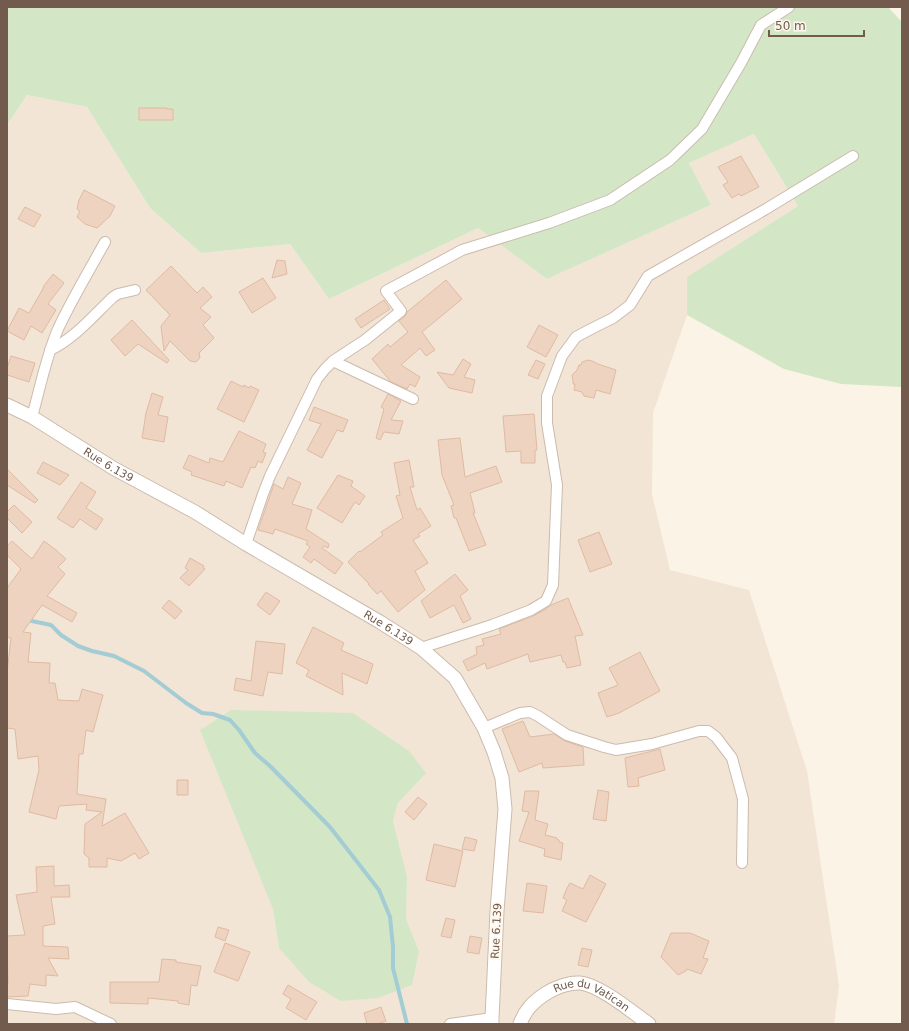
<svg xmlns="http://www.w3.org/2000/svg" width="909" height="1031" font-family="'DejaVu Sans',sans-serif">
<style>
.residential{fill:#f2e5d5;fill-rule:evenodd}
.green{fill:#d3e7c6}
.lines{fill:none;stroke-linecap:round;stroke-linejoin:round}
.stream{stroke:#a3ccd4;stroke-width:4}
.building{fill:#eed3c0;stroke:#e0baa2}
.minor-casing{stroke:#ccbbad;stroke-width:12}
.tertiary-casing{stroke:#ccbbad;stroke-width:15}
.minor{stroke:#fff;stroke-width:10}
.tertiary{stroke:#fff;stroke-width:13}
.labels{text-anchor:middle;stroke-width:4;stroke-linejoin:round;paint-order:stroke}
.street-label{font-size:11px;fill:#725b4d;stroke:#fef7ed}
</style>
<rect width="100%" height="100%" fill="#fbf3e6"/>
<path class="residential" d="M27,95L87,107L150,208L201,253L290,244L329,299L478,228L547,279L711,205L689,163L754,134L798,206L687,277V315L653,413L652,494L670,570L749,590L807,771L839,986L834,1024H7V125ZM425,773L398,803L393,821L407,876L406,919L419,951L279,948L273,909Z"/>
<path class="green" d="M7,7H888L902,22V387L841,384L784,369L687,315V277L798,206L754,134L689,163L711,205L547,279L478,228L329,299L290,244L201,253L150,208L87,107L27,95L7,125Z
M231,710L353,713L409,751L426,773L398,803L393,821L407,876L406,919L419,951L412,985L378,998L341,1001L309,982L279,948L273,909L200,730Z"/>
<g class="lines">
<path class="stream" d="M27,620L51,625L61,635L78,646L92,651L114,656L144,671L186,703L202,713L213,714L230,720L239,730L255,753L271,767L330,827L379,890L390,917L393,947V968L407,1024"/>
</g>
<path class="building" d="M139,108H167V109H173V120H139Z
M741,156L759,187L741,196L739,194L732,198L723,185L728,182L718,167Z
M84,190L115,206L110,216L97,228L85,224L77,217L80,211L77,209L79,200Z
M25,207L41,215L34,227L18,219Z
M277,260L285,261L287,274L272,278Z
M171,266L197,293L203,287L212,297L200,308L211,317L203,325L214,338L199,353L200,358L196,362L190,361L170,341L164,351L161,326L170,315L146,290Z
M53,274L64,283L48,304L56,310L42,333L31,326L24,340L7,331L19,308L29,313L44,287H43Z
M263,278L276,298L252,313L239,292Z
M446,280L462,299L422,332L435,350L426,356L420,348L401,365L420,377L415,387L410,384L407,389L391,382L372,359L388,344L390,347L408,332L399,321L405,316L407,312Z
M384,300L390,309L361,328L355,319Z
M132,320L169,360L167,363L138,344L125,356L111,340Z
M539,325L558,335L546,357L527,347Z
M11,356L35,363L29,382L7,375V368Z
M463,359L471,364L464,377L475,380L472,393L449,388L437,372L453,375Z
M536,360L545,364L538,379L528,375Z
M588,360L592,361L598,364L616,370L610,394L596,390L594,398L584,396L582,392L574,390L575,384H573V380L572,375L577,370L579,365H581L582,362Z
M231,381L243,387L244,385L249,388L250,386L259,390L244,422L217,409Z
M152,393L163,397L158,415L168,417L164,442L142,438L146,413Z
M388,394L401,401L391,420L403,421L399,434L384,432L380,440L376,438L384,409L381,407Z
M314,407L348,420L343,432L337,430L322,458L307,450L321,424L309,420Z
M534,414L537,450H535V463H521V451L506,452L503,416Z
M239,431L266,444L263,452L266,453L262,463L258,461L255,468L251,467L242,488L226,481L224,486L191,475L192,472L183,468L189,455L209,463L210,458L223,462Z
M460,438L465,477L496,466L502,482L470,493L475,513H473L486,545L469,551L456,518H454L451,506L454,505L442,475L438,440Z
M409,460L414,487H410L417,510L420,508L431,526L418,534L420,536L413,540L428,563L415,571L425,590L398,612L381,591L377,594L368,584H369L348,562L359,551L360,552L383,535L381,532L403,518L396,496L400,495L394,463Z
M43,462L69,475L60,485L37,473Z
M7,469L38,500L35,503L7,485Z
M338,475L353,481L351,486L365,496L359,505L355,502L342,523L317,508Z
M288,477L301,483L292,504L312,510L306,529L329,544L328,548L324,546L322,548L343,563L335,574L314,559L311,563L303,557L310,547L306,544L308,541L275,529L273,534L258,530L274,484L283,489Z
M81,482L96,492L86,508L103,519L96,530L80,519L73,528L57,518Z
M14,505L32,522L22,533L7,518V512Z
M599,532L612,564L590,572L578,540Z
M12,541L32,559L44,541L56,550L66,559L58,567L65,574L47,596L77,613L72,622L42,605L23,632L31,633L28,662L50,663L49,683H55L58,700L79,701L82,689L103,695L93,732L86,730L83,754H79L77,794L106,799L102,826L125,813L149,853L139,859L135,853L121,861L107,858V867H89V858L84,854L85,824L102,812L86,810L87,804L59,806L56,819L29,812L39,770L38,756L18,759L15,729L7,728V673L11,638L7,637V588L21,569L7,555V546Z
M190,558L204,566L203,568L205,569L189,586L180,578L188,570L185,568Z
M455,574L468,590L460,596L471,619L463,623L454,605L430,618L421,601Z
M266,592L280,601L270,615L257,605Z
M568,598L583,635L575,636L581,665L567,668L565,662H563L561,655L530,662L528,654L487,669L485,663L468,671L463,661L477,654L476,647L484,645L482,639L501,634L499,629L533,616L546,609L551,605Z
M169,600L182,611L175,619L162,608Z
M313,627L344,643L341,650L373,664L367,684L342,673L343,695L306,676L309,670L296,663Z
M256,641L285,644L282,674L268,672L263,696L234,690L236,678L251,681Z
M640,652L660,691L619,713L607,717L598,693L618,685L609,668Z
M523,721L530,737L554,734L565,741L583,747L584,765L543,768L542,763L519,772L502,729Z
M660,749L665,770L638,778L639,786L628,787L625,758Z
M177,780H188V795H177Z
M598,790L609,792L606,821L593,819Z
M525,791H539L535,820L548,824L545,835L557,838V839L559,840V842L563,843L561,860L544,856L545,849L519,841L529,812L522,811Z
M418,797L427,804L414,820L405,812Z
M465,837L477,840L474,851L462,849Z
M434,844L463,851L455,887L426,880Z
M54,866V886L69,885L70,897H51L55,924L43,926V946L68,947L69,959L48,958L58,976L46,975V986L30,984L28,996L7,997V984H8L7,936L25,935L16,895L37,892L36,867Z
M590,875L606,884L586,922L562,911L567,900L563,898L567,888L570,883L583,889Z
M527,883L547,886L543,913L523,911Z
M446,918L455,920L451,938L441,936Z
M218,927L229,930L225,941L215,937Z
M671,933H690L709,941L703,958L708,959L701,974L687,969L686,971L678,975L661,957Z
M470,936L482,938L479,954L467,952Z
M225,943L250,952L238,981L214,972Z
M582,948L592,950L588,967L578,965Z
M162,959L176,960V962L201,966L197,986L191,985L189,1005L178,1003V1001L148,998V1004L110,1003V982H159Z
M288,985L317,1002L306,1020L286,1008L291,999L283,994Z
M381,1007L386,1021L377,1024H367L364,1013Z"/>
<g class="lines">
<g class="minor-casing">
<path id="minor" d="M50,350C75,338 93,316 113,297L118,294L135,290
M333,361L413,399
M32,417C40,388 46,357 58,329C72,299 89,271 105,242
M246,544L263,494L270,476L317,379L325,369L333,361L365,340L401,311L386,291L462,250L549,223L610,200L670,160L702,129L741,63L761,25L789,7
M421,648L492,625L531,610L546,601L553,585L557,485L547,423V396L562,356L576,337L591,329L613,318L630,305L648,276L766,209L853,156
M484,728L520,713L530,712L538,716L567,735L604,747L616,750L652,744L699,731H708L716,737L732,758L743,799L742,863
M7,1004L56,1009L75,1007L111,1024
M450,1024L492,1018"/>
</g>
<g class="tertiary-casing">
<g id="tertiary">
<path id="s1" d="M7,405L32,417L113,468L195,512L246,544L380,622L421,648L455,678L484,728L494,752L502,778L505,809L497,911L492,1018V1024"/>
<path id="s2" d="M520,1024C525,1010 533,1002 545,994C554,988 569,982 580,983C600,985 632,1012 649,1024"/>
</g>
</g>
<use href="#minor" class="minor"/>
<use href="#tertiary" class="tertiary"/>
</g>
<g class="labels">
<g class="street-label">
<text dy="4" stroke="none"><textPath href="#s1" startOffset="118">Rue 6.139</textPath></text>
<text dy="4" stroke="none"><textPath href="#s1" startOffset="442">Rue 6.139</textPath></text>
<text transform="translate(496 931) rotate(-87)" y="4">Rue 6.139</text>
<text dy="4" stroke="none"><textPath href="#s2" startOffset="91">Rue du Vatican</textPath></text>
</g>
</g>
<rect width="909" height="1031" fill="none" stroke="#725b4d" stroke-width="16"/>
<path d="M769 30v6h95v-6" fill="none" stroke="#725b4d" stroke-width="2"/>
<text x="775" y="30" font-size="12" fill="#725b4d" stroke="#fef7ed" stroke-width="3" paint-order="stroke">50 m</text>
</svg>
